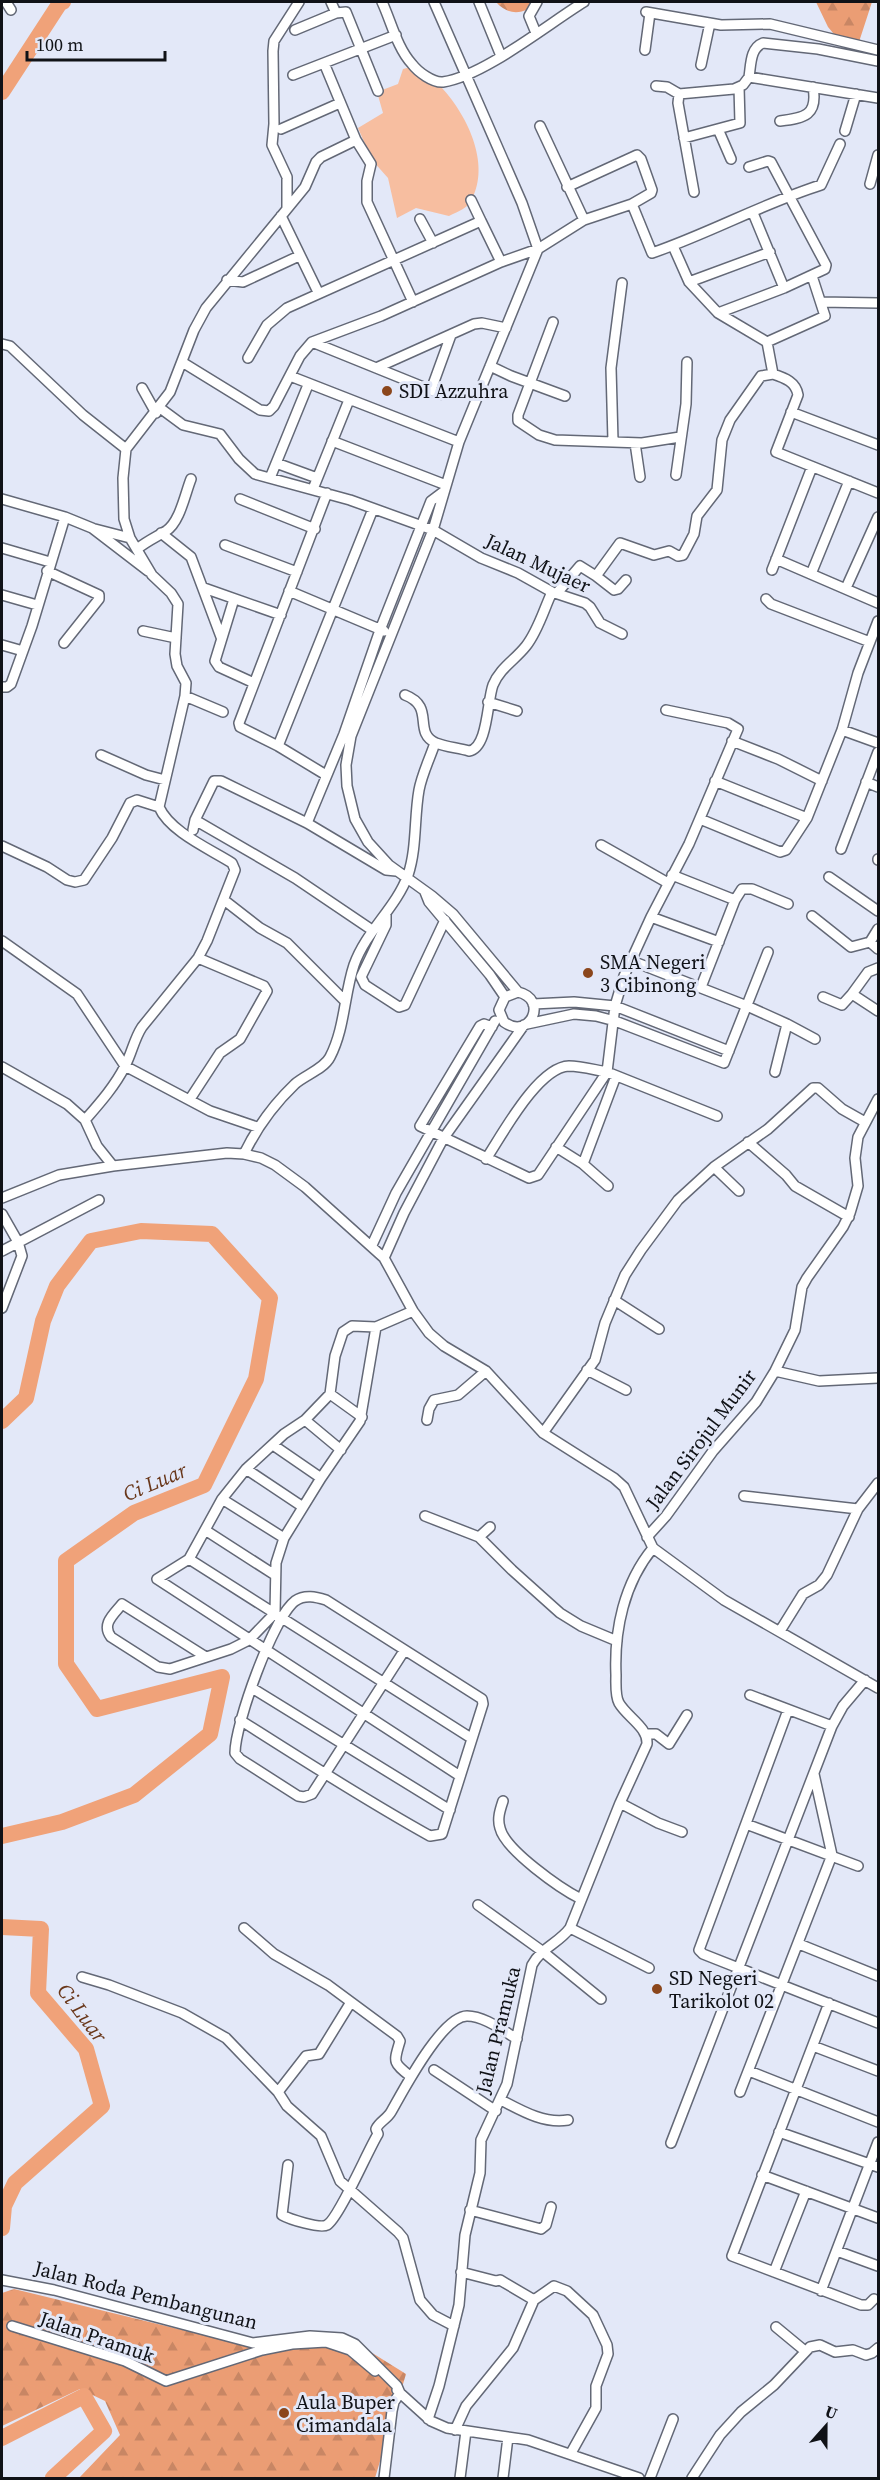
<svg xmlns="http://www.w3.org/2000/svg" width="880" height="2480" font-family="'Source Serif 4',serif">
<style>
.green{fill:#f7bea0}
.forest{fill:url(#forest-firs)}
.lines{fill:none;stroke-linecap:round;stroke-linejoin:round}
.river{stroke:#f0a279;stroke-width:16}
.minor-casing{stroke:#636876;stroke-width:12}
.minor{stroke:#fff;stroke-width:9}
.poi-dot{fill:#8b461c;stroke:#e3e8f8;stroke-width:2}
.labels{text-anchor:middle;stroke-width:6;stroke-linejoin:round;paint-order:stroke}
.poi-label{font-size:20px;fill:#101217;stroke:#e3e8f8;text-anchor:start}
.street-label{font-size:20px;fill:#101217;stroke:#e3e8f8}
.water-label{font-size:21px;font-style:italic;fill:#69371a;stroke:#e3e8f8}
</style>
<defs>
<pattern id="forest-firs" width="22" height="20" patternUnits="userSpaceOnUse" patternTransform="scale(1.5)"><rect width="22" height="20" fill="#eb9d74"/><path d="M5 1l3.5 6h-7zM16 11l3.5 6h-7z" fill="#c88664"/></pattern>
</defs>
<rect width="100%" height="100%" fill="#e3e8f8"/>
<path class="green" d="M411,67C420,73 434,79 442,88C468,116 493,168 469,204C465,209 455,213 449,216L416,208L397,218L388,178L372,160L358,128L383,113L377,92L398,84L403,69Z"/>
<path class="forest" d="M496,2H539C525,14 509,17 496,2Z
M816,2H872L858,45L839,40L828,27Z
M14,2289L244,2345L323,2331L345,2336L406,2374L375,2478H79L120,2435L105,2401L80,2389L2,2426V2293Z"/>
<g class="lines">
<path class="river" d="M2,92L60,3L63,2
M2,1421L26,1398L43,1321L57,1286L91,1241L141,1231L212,1234L270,1298L256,1379L204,1485L134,1513L66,1561V1664L97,1709L222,1677L210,1734L134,1795L62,1822L2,1836
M2,1927L41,1929L38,1993L86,2049L102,2106L15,2183L4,2206L2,2228
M2,2438L84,2396L104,2431L53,2478"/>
<g class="minor-casing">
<path id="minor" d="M6,2L11,10
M331,2L336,13
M382,2C391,21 397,48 412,64C418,72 433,83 443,82C484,76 548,24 584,2
M434,2L522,203L538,249L459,442L433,530L351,736L346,765L347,786L355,819L368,842L389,865L432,896L453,914L518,992C549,999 530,1041 504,1022L499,1010L505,997L518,992
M479,2L501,56
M646,12L721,25L770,24L878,50
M295,30L336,13L346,12L378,91
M536,33L529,16L537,2
M645,50L650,13
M324,63L356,140L371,164L367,181V202L413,302
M701,65L710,23
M293,75L396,35
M749,77C751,65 750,48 763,43L818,49L878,61
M656,86L667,87L679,94
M780,121C805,118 818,115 813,87
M540,126L584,220
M281,129L340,103
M718,129L731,159
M845,131L856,94
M684,138L740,123L739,87
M870,184L878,155
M567,187L637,155L641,159L652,190L651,193L632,204
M694,192L678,103L679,94L734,89L743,85L749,77L878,98
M471,200L481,221
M287,209L305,187L316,162L321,157L356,140
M753,213L784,288
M281,216L318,292
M420,219L433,243
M673,246L689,282L718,313L767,342L773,374C785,378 796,382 798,395L776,452L878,493
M227,280L243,282L299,256
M689,282L770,252
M821,302L878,303
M718,313L784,288L825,269L826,265L771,162L768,161L749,167
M553,322L518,415V421L539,435L555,440L642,443L680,437
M312,342L443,395
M767,342L825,316L812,276
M2,344L10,346L83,415L126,449
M248,358L267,325L287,308L481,221L501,262
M182,362L260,410L269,411L274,406L300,356L312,342L381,316L501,262L538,249L584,220L632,204L652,253C710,233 764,203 821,185L840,144
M490,366L511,376L565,396
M376,368L474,324L482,323L506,328
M290,376L459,442
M142,388L156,413
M431,390L451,335
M160,408L183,425L220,434L239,459L255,474L350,500L433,530L481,558L518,573L552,592L585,603L590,607L600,623L622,634
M791,412L878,445
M332,441L446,485
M613,441L611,368L622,283
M635,443L640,477
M276,463L317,478
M676,475L686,404L687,362
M270,478L308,385
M313,489L349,400
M2,499L65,517L92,528L148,571
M240,499L315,529
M95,529L130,538
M161,533L191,557L221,637
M225,545L297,572
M2,548L50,562
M137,549C147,541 156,537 166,531C180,522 185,494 191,479
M776,559L878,603
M772,570L812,467
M47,571L99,595V599L64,643
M811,574L849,481
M596,576L614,590L618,589L626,580
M204,588L281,615
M846,588L878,517
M289,591L384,631
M557,593L580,566L596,576L620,543L654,555L669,551L678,556L683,555L694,534L697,516L717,490L722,440L730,420L761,376L773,374
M2,595L37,605
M234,599L215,661L219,667L254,683
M766,599L771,604L870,642
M143,631L176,638
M2,645L23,651
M2,687H7L11,684L32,626L65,517
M405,695C436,707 412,732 436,743C446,747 459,748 469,751C488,748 487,701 493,685C500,668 515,660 526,646C538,631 544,609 552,592
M185,696L223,712
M488,702L517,711
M666,710L728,723L738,729L689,844L651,917L624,976L615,1006L607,1072L717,1116
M842,730L878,743
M732,741L778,759L822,781
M278,746L373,509
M101,755L146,775L165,780
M326,775L278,746L240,727L239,723L327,493
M715,781L807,818
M866,782L878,787
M700,819L780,852L786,850L807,818L842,730L858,673L878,621
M195,820L295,878L372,930
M307,823L344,734L380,630L431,501L443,492
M193,830L195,820L214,781H221L307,823L386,870L396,871
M601,845L668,883
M2,846L47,867L67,880L75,882L84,880L112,838L130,803L137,800L159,807
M841,849L878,752
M878,859V860
M672,875L735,900
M829,877L878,911
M425,892L429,902L490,975L505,997
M224,900L260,928L287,943L345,1001
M386,913V925L361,977L365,985L399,1007L405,1005L445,920
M812,916L851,947L870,942L878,949
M651,917L719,942
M2,941L77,994L125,1066L210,1111L257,1127
M870,942L878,929
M632,961L747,1006L787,1024L775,1072
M701,987L735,900L742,889H752L788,904
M852,994L868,972L878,968
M823,997L842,1005L852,994L878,1011
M533,1004L574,1002L615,1006L729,1051
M527,1024L574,1014L596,1016L615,1021L724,1063L768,952
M787,1024L815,1039
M2,1067L67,1104L85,1120
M190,1099L220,1053L240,1039L267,991L264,986L198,958
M748,1142L786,1175L795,1186L849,1217
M556,1147L583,1164
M244,1154C257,1127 273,1105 295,1084C305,1075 324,1069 330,1057C345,1028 344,995 354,965C366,931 396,908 408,875C417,848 414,818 419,790C422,774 430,758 435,743
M486,1159C502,1135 538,1067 569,1066C581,1066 595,1070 607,1072L538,1175L529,1178L420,1126L480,1026L484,1024L492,1027
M113,1166L97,1146L85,1120C99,1104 115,1086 125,1066C132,1053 134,1039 142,1027L198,958L207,941L235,870L232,863C210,849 170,832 159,807L185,696L186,683L177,666L175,654L178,604L171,593L152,575L130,538L124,519L123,478L126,449L170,392L194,330L206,308L287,209V177L272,145L274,124L273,51L274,41L299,2
M714,1167L739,1191
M608,1186L583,1164L616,1076
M2,1198L59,1175L113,1166L227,1153L244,1154L261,1158L275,1165L305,1187L384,1258L413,1311L429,1333L444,1346L486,1371L543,1433L614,1478L624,1487L653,1548L724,1600L878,1688
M2,1214L18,1242L22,1256L2,1308
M372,1245L396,1193L495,1021
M2,1251L99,1200
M384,1258L404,1213L443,1139L524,1025
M614,1300L659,1329
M376,1327L352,1326L343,1332L335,1356L330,1394L305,1420L284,1434L246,1469L222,1499L189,1559L157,1579L460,1776
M587,1370L626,1390
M775,1371L819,1381L878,1378
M330,1394L362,1417
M305,1420L341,1450
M427,1420L429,1409L434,1400L458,1395L486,1371
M543,1433L595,1360L605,1323L625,1275L641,1250L678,1200L714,1167L768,1129L813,1088H818L842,1109L865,1122
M273,1445L321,1478
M246,1469L303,1507
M744,1496L858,1509
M222,1499L284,1538
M425,1516L479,1537
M490,1527L479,1537L512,1570L560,1613L581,1626L617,1641
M205,1530L275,1575
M647,1537L666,1516L713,1451L756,1402L775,1371L795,1330L802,1287L807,1278L843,1227L850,1213L858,1186L855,1158L858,1137L878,1099
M189,1559L471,1738
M780,1631L803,1594L819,1585L827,1575L858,1509L878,1483
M206,1657L122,1604C114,1614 101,1624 111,1637L158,1667L170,1669L231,1649L249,1640L275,1613L276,1563L284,1538L321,1478L360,1421L376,1327L413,1311
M252,1688L450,1810
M750,1695L832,1726
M788,1710L699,1950L703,1954L878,2023
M240,1720C303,1760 365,1800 430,1836L442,1834L483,1704L482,1699L326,1600C316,1597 305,1594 295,1601C273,1618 235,1724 235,1753L240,1759L298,1796L304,1797L312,1794L404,1651
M646,1734H656L669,1744L687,1715
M503,1801C500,1810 497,1819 500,1828C505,1850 561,1889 581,1899
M620,1803L658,1823L682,1832
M746,1824L858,1866
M478,1905L542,1951L601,1999
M244,1928L274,1954L328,1985L397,2036L400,2041C394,2062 392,2062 410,2076
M570,1928L649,1968
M799,1944L878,1976
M82,1977L109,1985L182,2013L226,2038L278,2092L287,2106L321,2136L340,2181L398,2232L403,2238L420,2300L433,2315L454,2326
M829,2003L732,2256L861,2305H868L874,2299
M813,2046L878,2071
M434,2070L496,2111
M749,2071L878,2122
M278,2092L306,2056L319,2054L351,2002
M740,2092L832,1855L814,1774
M501,2100C522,2111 544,2124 568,2120
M779,2132L878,2167
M671,2143L832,1726L843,1706L865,1680
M288,2165L282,2215C289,2219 320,2229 327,2225C339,2218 368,2150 378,2134L376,2129C379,2122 387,2119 391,2112C403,2091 442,2016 467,2016C484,2016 502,2030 517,2039
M762,2175L878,2218
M470,2210L541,2229L546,2225L551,2207
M837,2251L878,2266
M461,2272L496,2281L500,2280L534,2300
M774,2272L806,2191
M2,2280L54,2290L253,2343L310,2336L342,2338L355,2344L397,2386L400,2393L431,2421L447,2428L528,2440L639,2478
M821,2291L878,2142
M534,2300L554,2286L567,2291L593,2315L607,2345L608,2354L596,2386V2408L571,2453
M12,2326L125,2361L166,2381L262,2350L292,2344L326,2342L350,2350L375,2371
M776,2327L805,2351
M428,2419L439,2386L459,2305L465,2235L480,2173L481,2140L507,2084L532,1965C541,1948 559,1943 570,1928L620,1803L647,1744C648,1727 627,1717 619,1703C615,1696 616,1683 616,1675C614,1630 624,1583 653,1548
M455,2430L466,2406L513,2348L534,2300
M384,2478L392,2411L394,2402L400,2393L397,2390
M460,2478L466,2431
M503,2478L508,2437
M650,2478L673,2419
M692,2478L720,2435L741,2412L774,2385L810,2347L820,2345L835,2352L853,2350L866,2355L872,2353L878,2348"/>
</g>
<use href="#minor" class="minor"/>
</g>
<g class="poi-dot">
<circle cx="387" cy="391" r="6"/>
<circle cx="588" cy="973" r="6"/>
<circle cx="657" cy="1989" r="6"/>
<circle cx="284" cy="2413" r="6"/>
</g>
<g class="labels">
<g class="poi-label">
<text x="399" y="398">SDI Azzuhra</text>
<text x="600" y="969">SMA Negeri<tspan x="600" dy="23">3 Cibinong</tspan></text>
<text x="669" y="1985">SD Negeri<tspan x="669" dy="23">Tarikolot 02</tspan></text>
<text x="296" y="2409">Aula Buper<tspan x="296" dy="23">Cimandala</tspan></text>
</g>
<g class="street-label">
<text transform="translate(538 563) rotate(25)" y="7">Jalan Mujaer</text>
<text transform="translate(701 1439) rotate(-53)" y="7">Jalan Sirojul Munir</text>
<text transform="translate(498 2030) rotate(-76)" y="7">Jalan Pramuka</text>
<text transform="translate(146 2295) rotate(14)" y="7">Jalan Roda Pembangunan</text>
<text transform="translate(97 2337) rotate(19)" y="7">Jalan Pramuk</text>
</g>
<g class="water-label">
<text transform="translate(155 1482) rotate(-23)" y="7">Ci Luar</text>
<text transform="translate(82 2013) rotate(53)" y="7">Ci Luar</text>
</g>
</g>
<rect width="880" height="2480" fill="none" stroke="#101217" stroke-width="6"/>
<g transform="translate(826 2426) rotate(21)" stroke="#e3e8f8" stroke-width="4.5" paint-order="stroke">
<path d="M0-4.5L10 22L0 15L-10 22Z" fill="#101217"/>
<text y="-9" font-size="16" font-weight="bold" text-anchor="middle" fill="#101217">U</text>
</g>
<path d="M27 51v9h138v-9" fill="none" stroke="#101217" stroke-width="3"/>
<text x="36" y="51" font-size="18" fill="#101217" stroke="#e3e8f8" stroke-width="4.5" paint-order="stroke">100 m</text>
</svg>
